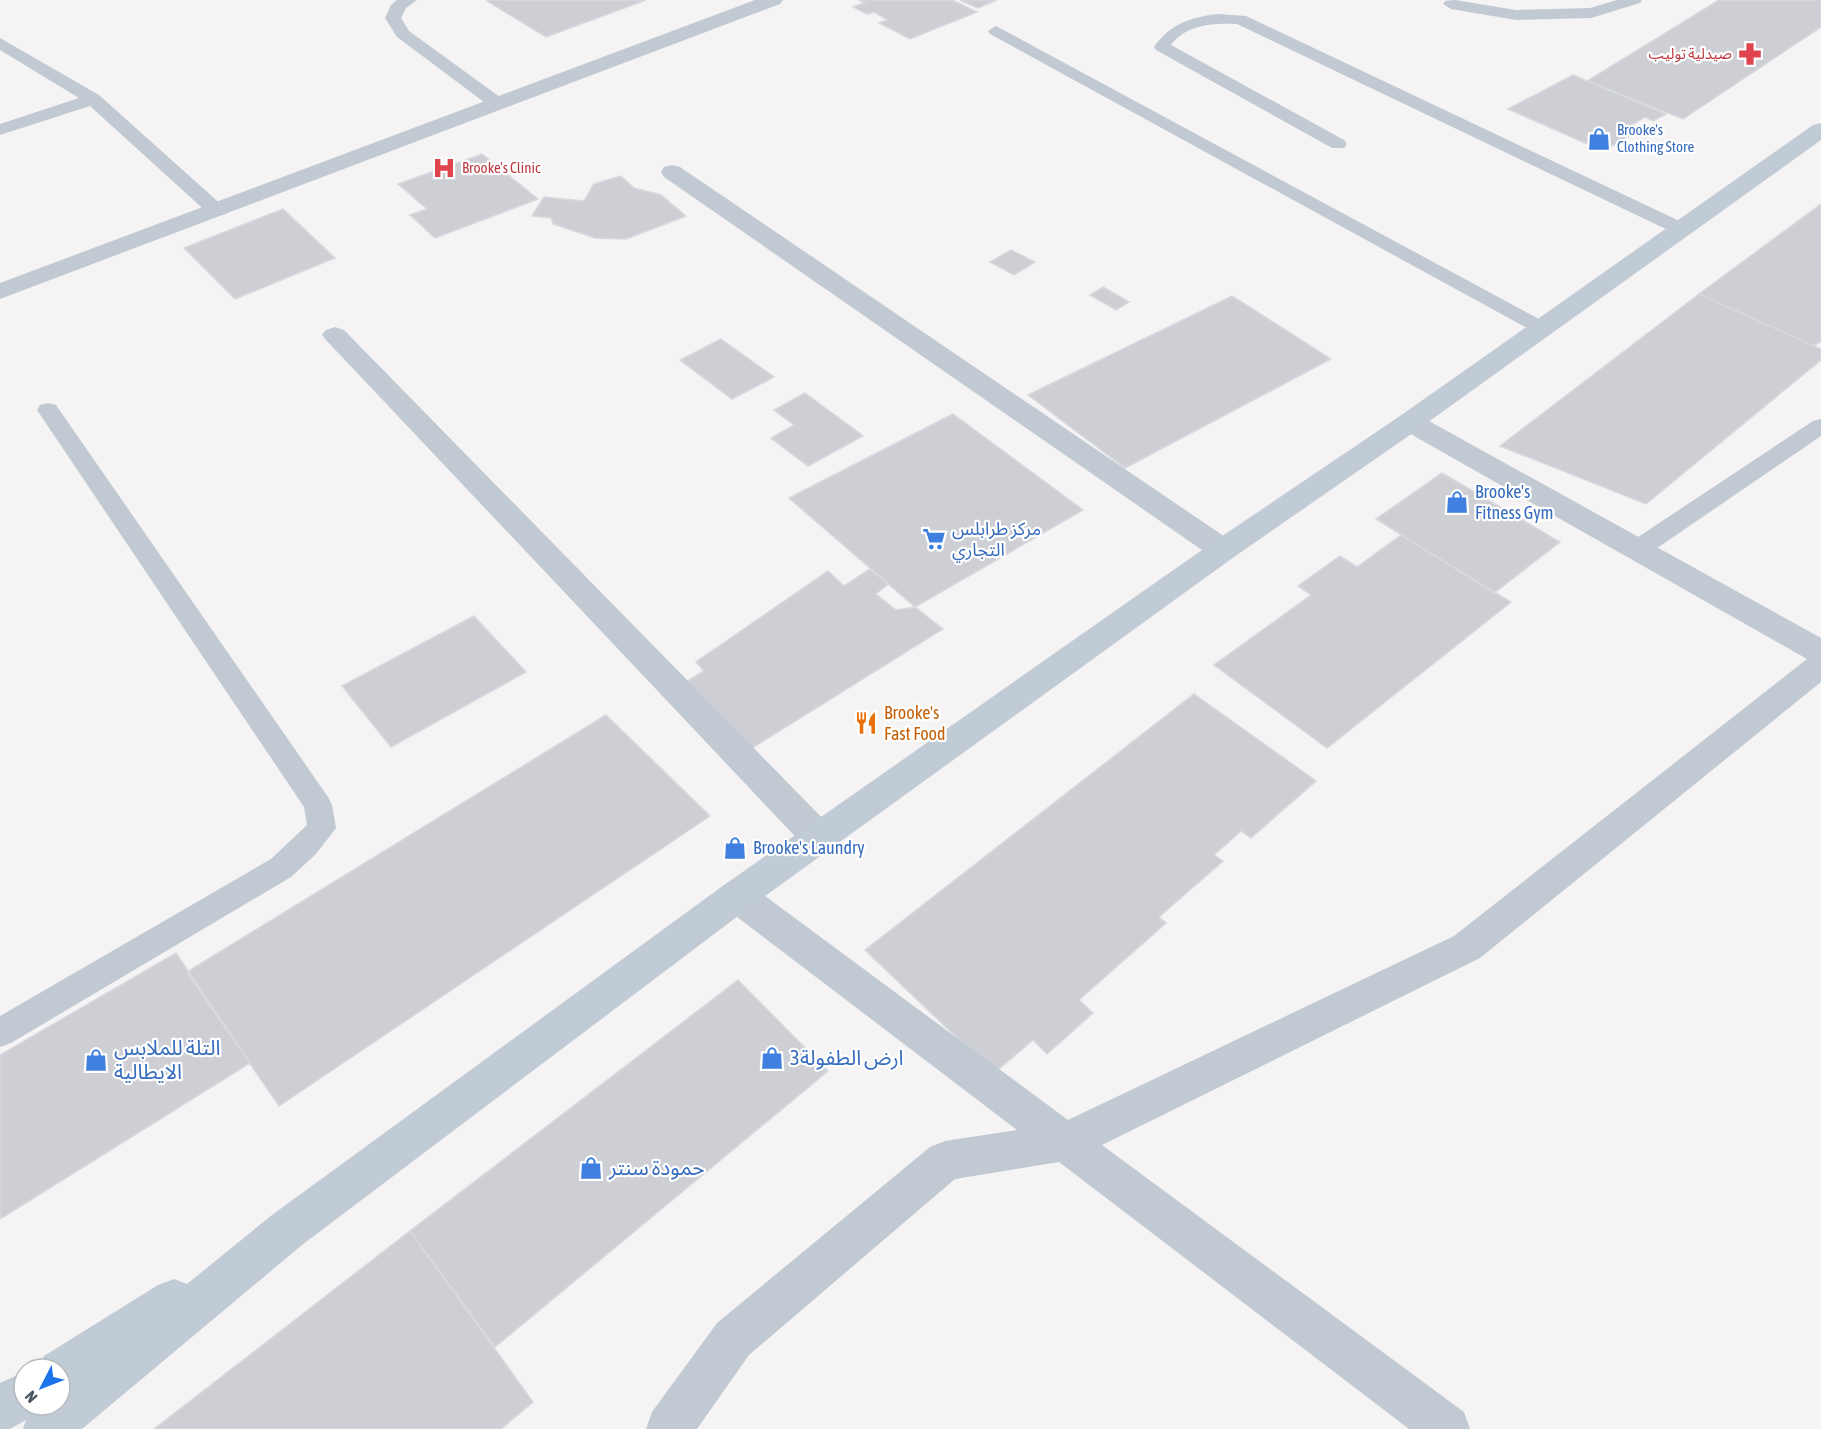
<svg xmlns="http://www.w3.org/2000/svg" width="1821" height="1429" font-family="'Asap Condensed','Noto Sans Arabic',sans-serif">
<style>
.building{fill:#cdcfd5;stroke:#d7d9de;stroke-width:1.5}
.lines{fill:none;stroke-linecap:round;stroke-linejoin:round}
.service{fill:#c1cad2;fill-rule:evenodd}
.minor{fill:#c1cad2;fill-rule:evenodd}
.secondary{fill:#c1cbd6;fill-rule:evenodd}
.labels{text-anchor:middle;stroke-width:4.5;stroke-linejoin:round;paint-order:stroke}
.far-health-label{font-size:15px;fill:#be3a42;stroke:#fff;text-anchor:end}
.far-shop-label{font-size:15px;fill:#366cbe;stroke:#fff;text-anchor:start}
.shop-label{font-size:18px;fill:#366cbe;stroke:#fff;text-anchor:start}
.food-label{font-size:18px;fill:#c56008;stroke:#fff;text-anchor:start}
.near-shop-label{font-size:21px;fill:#366cbe;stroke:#fff;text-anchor:start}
</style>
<rect width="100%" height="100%" fill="#f5f3f3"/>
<path class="building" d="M490,0H646L546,37L487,1Z
M859,0H952L977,12L910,39L879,23L888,20L874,12L867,14L853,7L865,3Z
M960,0H997L978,8Z
M1719,0H1821V27L1683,119L1587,81Z
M1573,75L1587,81L1666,114L1653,121L1645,117L1626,128L1636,132L1603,151L1508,109Z
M482,154L538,199L435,238L410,215L427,209L398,184Z
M621,176L634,188L661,195L686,216L626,239L595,238L553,224L551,218L532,216L544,197L584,201L594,184Z
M1821,204V341L1814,346L1699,294Z
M283,209L335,258L235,299L184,248Z
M1011,250L1035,262L1014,275L990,262Z
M1103,287L1129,302L1116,310L1090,295Z
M1699,294L1821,349V360L1646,504L1500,446Z
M1232,296L1331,359L1125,468L1028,395Z
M721,339L774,377L732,399L680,360Z
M805,393L863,436L808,466L771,438L794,425L774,410Z
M953,414L1083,510L915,607L789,498Z
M1442,473L1560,542L1494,593L1376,519Z
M1401,535L1511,602L1327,748L1214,665L1311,595L1298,586L1340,556L1357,567Z
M870,569L888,584L876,594L896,610L915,607L943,629L752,748L686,682L704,671L696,662L828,571L844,586Z
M474,616L526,672L391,747L342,686Z
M1194,694L1316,781L1251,838L1241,831L1214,855L1223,861L1159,917L1166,923L1079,1000L1093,1013L1047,1054L1033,1040L994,1073L865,950Z
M606,715L710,816L279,1106L187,972Z
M176,953L250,1063L0,1219V1055Z
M738,980L828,1071L495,1347L410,1231Z
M410,1231L533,1402L501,1429H154Z"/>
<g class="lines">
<path class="service" d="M397,0H417L406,8L401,18L409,31L504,100L507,104L504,108H492L397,37L385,18L391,5Z
M1455,0L1516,10L1590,8L1617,0H1642L1640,3L1591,18L1516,20L1451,9L1443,4L1445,1Z
M1218,14L1246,16L1688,225L1691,229L1688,233H1674L1237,24C1214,23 1186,24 1171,45L1344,140L1347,144L1344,148H1332L1156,50L1154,47C1170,24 1191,17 1218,14Z
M996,26L1550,325L1553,329L1550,333L1543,335L1536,333L990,34L988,31Z
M0,38L99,95L224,207L227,211L224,215H210L90,106L0,135V124L79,98L0,50Z
M48,403L56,405L328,797L332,805L336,828L316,854L291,877L11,1043L0,1047V1016L271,859L307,825L304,807L37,410L40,405Z
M1821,419V436L1647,555L1638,557L1629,555L1626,549L1629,543L1813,421Z"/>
<path class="minor" d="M755,0H783L780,4L0,299V283Z
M672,165L680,167L1234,543L1238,550L1234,557L1223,560L1212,557L664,177L661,172L664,167Z
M335,327L344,330L833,829L838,839L833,849L820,853L807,849L326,340L322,335L326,330Z
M1410,413L1420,416L1821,638V682L1480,958L1102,1145L1464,1412L1470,1429H1409L1059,1162L955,1179L749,1355L697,1429H646L652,1412L717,1323L930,1147L945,1141L1017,1130L724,907L719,896L724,885L737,881L750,885L1068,1120L1454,936L1807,659L1400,428L1396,422L1400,416Z"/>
<path class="secondary" d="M1821,123V140L1420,428L1234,557L750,907L302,1245L82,1429H23L26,1420L10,1429H0V1383L24,1372V1405H60V1369H38L44,1356L158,1285L174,1279L187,1284L272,1215L724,885L1212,543L1400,416L1813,125Z"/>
</g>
<defs>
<g id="pharmacy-bare" transform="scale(1.8)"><path d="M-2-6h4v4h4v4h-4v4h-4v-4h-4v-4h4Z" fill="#e0444e" stroke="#fff" stroke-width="2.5" paint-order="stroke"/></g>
<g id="shop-bare" transform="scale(1.8)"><path d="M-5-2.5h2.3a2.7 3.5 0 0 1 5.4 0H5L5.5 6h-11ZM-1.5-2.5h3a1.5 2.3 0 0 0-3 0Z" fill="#3f7fe0" stroke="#fff" stroke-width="2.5" paint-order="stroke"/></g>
<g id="hospital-bare" transform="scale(1.8)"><path d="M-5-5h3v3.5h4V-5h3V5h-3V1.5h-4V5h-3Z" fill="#e0444e" stroke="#fff" stroke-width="2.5" paint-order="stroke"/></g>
<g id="supermarket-bare" transform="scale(1.8)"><path d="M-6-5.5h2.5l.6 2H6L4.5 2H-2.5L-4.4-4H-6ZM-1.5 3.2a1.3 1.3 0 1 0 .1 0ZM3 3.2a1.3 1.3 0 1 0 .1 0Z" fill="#3f7fe0" stroke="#fff" stroke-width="2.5" paint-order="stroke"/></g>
<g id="restaurant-bare" transform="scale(1.8)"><path d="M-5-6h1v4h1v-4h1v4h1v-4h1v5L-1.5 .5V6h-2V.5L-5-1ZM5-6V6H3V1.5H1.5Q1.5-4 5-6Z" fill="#e8710a" stroke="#fff" stroke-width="2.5" paint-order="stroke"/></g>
</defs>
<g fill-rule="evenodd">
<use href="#pharmacy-bare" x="1750" y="54"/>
<use href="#shop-bare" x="1599" y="139"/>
<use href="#hospital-bare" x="444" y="168"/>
<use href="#shop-bare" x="1457" y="502"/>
<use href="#supermarket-bare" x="934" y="539"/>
<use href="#restaurant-bare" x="866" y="723"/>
<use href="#shop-bare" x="735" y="848"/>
<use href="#shop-bare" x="772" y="1058"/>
<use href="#shop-bare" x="96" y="1060"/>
<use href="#shop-bare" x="591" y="1168"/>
</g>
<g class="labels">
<g class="far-health-label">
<text x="1732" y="59">صيدلية توليب</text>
<text x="462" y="173" text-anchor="start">Brooke's Clinic</text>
</g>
<g class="far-shop-label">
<text x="1617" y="135">Brooke's<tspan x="1617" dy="17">Clothing Store</tspan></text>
</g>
<g class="shop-label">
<text x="1475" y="498">Brooke's<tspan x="1475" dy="21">Fitness Gym</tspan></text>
<text x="952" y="535">مركز طرابلس<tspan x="952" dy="21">التجاري</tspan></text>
<text x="753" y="854">Brooke's Laundry</text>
</g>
<g class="food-label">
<text x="884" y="719">Brooke's<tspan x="884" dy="21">Fast Food</tspan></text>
</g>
<g class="near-shop-label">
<text x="114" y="1055">التلة للملابس<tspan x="114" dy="24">الايطالية</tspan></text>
<text x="790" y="1065">ارض الطفولة3</text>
<text x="609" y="1175">حمودة سنتر</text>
</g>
</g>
<g transform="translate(42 1387) rotate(228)"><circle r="28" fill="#ffffff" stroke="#b7bbc0" stroke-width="1.5"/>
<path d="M0-4.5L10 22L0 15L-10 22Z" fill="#1a73e8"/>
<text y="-9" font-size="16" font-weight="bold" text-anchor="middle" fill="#4a5661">N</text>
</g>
</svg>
